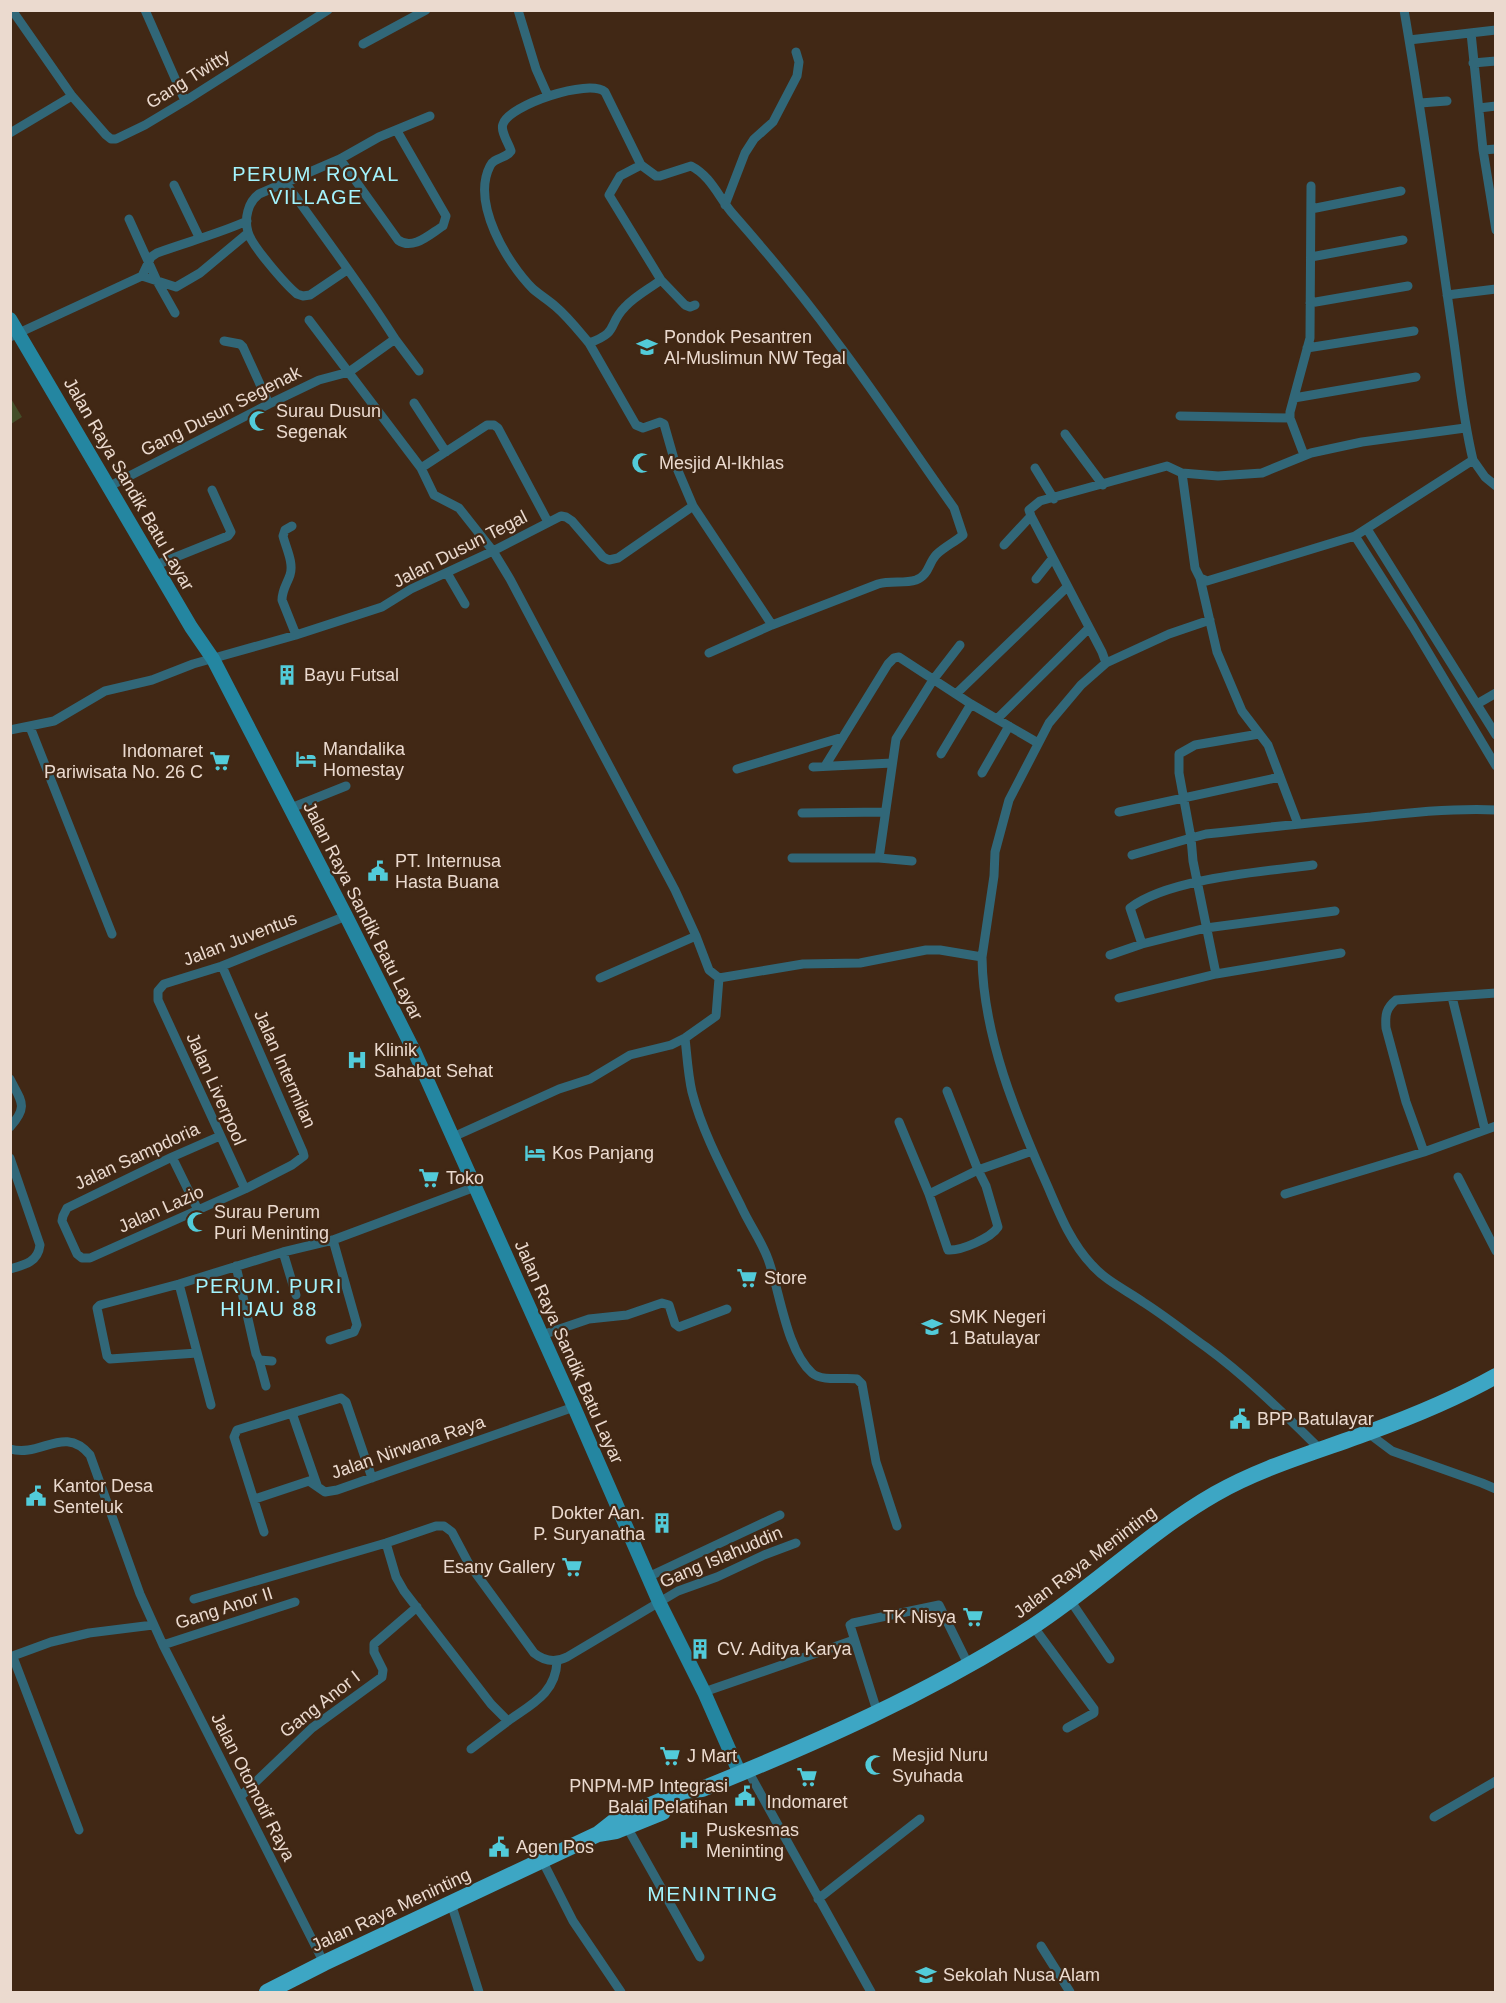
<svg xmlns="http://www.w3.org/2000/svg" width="1506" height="2003" font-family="Helvetica,sans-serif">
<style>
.park{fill:#434e29}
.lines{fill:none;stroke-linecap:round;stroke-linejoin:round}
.minor{stroke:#316778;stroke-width:9}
.secondary{stroke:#2486a1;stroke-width:14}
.trunk{stroke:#3da6c4;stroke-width:16}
.labels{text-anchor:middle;stroke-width:4.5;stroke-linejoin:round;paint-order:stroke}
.street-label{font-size:18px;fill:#ebdacf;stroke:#412815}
.poi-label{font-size:18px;fill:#ebdacf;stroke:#412815;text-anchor:start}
.neighbourhood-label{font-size:20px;letter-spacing:1.5px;fill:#a3f4fe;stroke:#412815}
.quarter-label{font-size:21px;letter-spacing:1.5px;fill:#a3f4fe;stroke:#412815}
</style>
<rect width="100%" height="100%" fill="#412815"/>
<path class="park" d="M10,397L22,417L11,424H10Z"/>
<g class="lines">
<path class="minor" d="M12,10L72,96L106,135L111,139H116L145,125L185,101L328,10
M145,10L185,101
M518,10L536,69L548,96
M1471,33L1483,150L1496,230
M1409,40L1496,30
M363,44L426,10
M1473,63L1496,61
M1420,103L1447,101
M1479,108L1496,106
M10,133L72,96
M1483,150L1496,149
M340,159L398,240C413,251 430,234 443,226L446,216L397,131
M641,165L656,176H660L691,166C711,176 719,198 733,214C769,255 804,297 836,341C877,395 914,452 954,508L963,535C955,542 944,547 936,555C928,564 929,575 916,580C904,584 891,580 878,584L772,625L693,506L676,466L664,424L660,422L643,428L636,425L589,343C620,332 607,325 625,307C635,296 649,289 661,280
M174,185L199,237
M725,205L745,153L754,139L773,122L797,76L799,62L796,52
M1311,209L1401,191
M129,219L157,281L175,313
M1311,257L1403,240
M347,270L310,295L303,296L297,294C286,285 251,245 248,232C244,219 248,202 259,194L340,159L379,137L430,116
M142,276L151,257L157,253C187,242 218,234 247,221
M1447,295L1496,289
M1310,303L1408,286
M309,320L421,468L434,495L459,508L493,551L510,579L675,890L696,936L709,970L719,978
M10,337L142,276L176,287L200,273L248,233
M395,339L419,371
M224,341L240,344L243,347L269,404
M589,343C578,330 568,317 555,306C548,300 540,295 533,289C507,263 471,203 490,166C494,157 506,159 511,151C509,144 500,131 503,124C509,105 589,78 605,92L641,165L620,176L609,195L661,280L685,305L690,307L695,305
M1307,348L1414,331
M1294,398L1416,377
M414,403L446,452
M1180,416L1290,418
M1065,434L1103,485
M1304,455L1290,418V412L1310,338L1311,186
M1473,460L1485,477L1496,486
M421,468L487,425H494L498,428L548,522
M1035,468L1054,499
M1182,473L1195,568L1200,578L1207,581L1355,536L1473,460C1462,415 1458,367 1451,321C1436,217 1422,114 1404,10
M110,486L269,404L319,380L349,372L395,339C361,285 322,234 285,182
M292,526L285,530L283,536C286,548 294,563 290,575C287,584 282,590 282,600L296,635
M1367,529L1496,735
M1355,536L1413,627L1496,766
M1004,545L1031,516
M156,565L228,536L231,532L212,490
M447,573L465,604
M1200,578L1217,652L1242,711L1268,745L1298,824
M1036,579L1052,559
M709,653L772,625
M1106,663L1169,634L1210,620
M956,694L1067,587
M1477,704L1496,693
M997,719L1089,628
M30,727L112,934
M10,730L54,721L105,691L152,680L193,664L296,635L382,607L411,589L493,551L561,516L566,517L572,521L603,557L609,560L618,558L693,506
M941,754L971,704
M825,766L888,664L894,658L899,657L971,704L1038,743
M813,767L892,763
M737,769L843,737
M982,773L1009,726
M291,808L346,786
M1119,812L1280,777
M802,813L885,812
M1132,855L1191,838L1179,773V754L1195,745L1259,734
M792,858H879
M912,861L879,858L896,739L933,680L960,645
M1313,865C1263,872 1169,878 1130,908L1142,944L1206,928L1335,911
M1110,955L1142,944
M982,957L994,876L995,852L1009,800L1049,723L1081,685L1106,663L1102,652L1031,516L1029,510L1040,501L1167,466L1182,473L1218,476L1262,473L1311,453L1362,442L1465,428
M1216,974L1341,953
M600,978L696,936
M1452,997L1485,1130
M1119,998L1216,974L1193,861L1191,838L1206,834C1261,828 1316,822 1371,817C1413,812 1454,808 1496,810
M685,1038C687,1056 688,1075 692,1092C702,1131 723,1170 741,1206C749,1224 761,1240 768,1259C780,1291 786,1350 812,1373C822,1382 845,1377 857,1379L862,1384L876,1462L897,1526
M10,1079C21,1101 29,1106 10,1127
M899,1122L929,1194L948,1250C961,1251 991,1238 998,1227L986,1186L978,1170L1032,1151
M220,1136L172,1157L67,1208L63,1216L62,1221L77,1254L82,1258H90L245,1189L292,1165L304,1156L303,1152L222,966
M453,1137L559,1089L590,1079L630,1055L671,1045L685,1038L716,1016L719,978L803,964L860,963L926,950H940L982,957C983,1036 1016,1115 1048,1187C1060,1215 1071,1243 1092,1265C1106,1281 1126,1290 1143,1302C1165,1316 1185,1332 1206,1347C1247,1377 1284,1414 1321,1450
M1424,1152L1406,1102L1386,1028C1385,1015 1386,1008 1396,1000L1496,993
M172,1157L198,1210
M10,1158L40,1245C38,1262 25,1265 10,1269
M1458,1177L1496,1251
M245,1189L158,1000V991L164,984L222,966L346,916
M929,1194L978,1170L947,1091
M1285,1194L1424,1152L1496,1126
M283,1252L296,1295
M236,1266L256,1354L259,1360L272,1361
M179,1284L211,1405
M542,1335L589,1319L627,1315L662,1303L669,1305L675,1324L679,1327L727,1309
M330,1340L354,1332L357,1325L333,1240
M197,1353L110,1359L107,1356L97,1308L100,1305L179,1284L283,1252L333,1240L475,1187
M259,1360L266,1386
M292,1413L317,1485
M1368,1433L1392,1451L1482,1483L1496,1489
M10,1449C41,1458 64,1424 90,1455L140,1594L163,1645L324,1963
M255,1499L309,1481L325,1492L337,1490L574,1407
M264,1532L234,1437L237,1430L341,1398L346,1402L372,1478
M386,1543L396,1577L404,1591L491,1704L508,1721C532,1704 556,1693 557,1661
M648,1577L780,1515
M194,1599L386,1543L436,1526H444L452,1532L469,1564L534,1653C544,1661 555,1663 567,1657L678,1591L717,1577L764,1555L796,1543
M1070,1600L1110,1659
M1033,1626L1094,1709V1713L1067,1728
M163,1645L295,1602
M10,1657L51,1642L89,1633L153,1625
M13,1657L79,1830
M704,1692L854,1640
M877,1711L850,1625L853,1623L939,1605L969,1666
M471,1749L508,1721
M748,1771L871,1992
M240,1797L312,1728L382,1677L383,1670L374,1652V1644L417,1607
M1434,1817L1496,1781
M627,1827L700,1957
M542,1860L573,1921L621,1992
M818,1899L920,1819
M451,1903L479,1992
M1041,1946L1070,1992"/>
<path class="secondary" d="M10,319L191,627L213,659L346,916L415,1053L574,1407L659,1602L704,1692L740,1774"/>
<path class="trunk" d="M598,1834L617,1819L684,1791L702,1789C816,1743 929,1693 1032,1627C1095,1586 1149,1532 1215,1494C1262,1467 1316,1452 1367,1433C1411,1417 1455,1399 1496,1376
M267,1992L324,1963L598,1834L616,1831L663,1812"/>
</g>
<defs>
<g id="school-bare" transform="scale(1.62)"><path d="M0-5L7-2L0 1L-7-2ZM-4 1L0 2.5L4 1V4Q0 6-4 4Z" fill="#52cbd9" stroke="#412815" stroke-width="2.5" paint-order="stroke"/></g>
<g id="mosque-bare" transform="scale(1.62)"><path d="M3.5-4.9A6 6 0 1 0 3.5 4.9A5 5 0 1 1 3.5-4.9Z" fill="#52cbd9" stroke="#412815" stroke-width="2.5" paint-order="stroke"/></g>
<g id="building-bare" transform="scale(1.62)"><path d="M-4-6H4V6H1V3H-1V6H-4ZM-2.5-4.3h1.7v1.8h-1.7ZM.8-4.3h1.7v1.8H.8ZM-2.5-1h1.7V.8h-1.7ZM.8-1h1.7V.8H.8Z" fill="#52cbd9" stroke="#412815" stroke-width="2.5" paint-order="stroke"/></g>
<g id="hotel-bare" transform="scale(1.62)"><path d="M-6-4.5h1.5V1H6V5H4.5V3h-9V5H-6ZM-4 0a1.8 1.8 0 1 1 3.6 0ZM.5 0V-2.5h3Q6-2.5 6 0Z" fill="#52cbd9" stroke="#412815" stroke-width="2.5" paint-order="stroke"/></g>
<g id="supermarket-bare" transform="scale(1.62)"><path d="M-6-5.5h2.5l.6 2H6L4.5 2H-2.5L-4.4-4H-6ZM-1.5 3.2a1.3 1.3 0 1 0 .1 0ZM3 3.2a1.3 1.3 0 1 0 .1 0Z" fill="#52cbd9" stroke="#412815" stroke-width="2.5" paint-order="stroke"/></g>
<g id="civic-bare" transform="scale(1.62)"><path d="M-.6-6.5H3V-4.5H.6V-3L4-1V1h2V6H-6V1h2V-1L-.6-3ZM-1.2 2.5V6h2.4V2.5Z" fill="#52cbd9" stroke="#412815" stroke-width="2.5" paint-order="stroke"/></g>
<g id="hospital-bare" transform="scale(1.62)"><path d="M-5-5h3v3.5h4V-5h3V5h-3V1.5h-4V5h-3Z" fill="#52cbd9" stroke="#412815" stroke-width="2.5" paint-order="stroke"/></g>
</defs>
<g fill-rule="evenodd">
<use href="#school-bare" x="647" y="347"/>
<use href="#mosque-bare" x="259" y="421"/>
<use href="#mosque-bare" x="642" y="463"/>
<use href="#building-bare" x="287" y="675"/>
<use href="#hotel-bare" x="306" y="759"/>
<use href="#supermarket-bare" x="220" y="761"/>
<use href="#civic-bare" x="378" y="871"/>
<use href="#hospital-bare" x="357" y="1060"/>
<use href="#hotel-bare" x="535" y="1153"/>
<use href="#supermarket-bare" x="429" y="1178"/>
<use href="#mosque-bare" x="197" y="1222"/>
<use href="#supermarket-bare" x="747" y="1278"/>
<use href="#school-bare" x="932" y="1327"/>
<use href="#civic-bare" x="1240" y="1419"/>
<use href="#civic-bare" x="36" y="1496"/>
<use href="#building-bare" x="662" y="1523"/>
<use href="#supermarket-bare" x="572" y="1567"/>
<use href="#supermarket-bare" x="973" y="1617"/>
<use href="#building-bare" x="700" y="1649"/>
<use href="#supermarket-bare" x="670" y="1756"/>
<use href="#mosque-bare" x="875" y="1765"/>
<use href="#supermarket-bare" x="807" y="1777"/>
<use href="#civic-bare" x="745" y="1796"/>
<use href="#hospital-bare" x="689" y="1840"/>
<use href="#civic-bare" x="499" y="1847"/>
<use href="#school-bare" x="926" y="1975"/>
</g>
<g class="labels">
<g class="street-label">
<text transform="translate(188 79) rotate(-32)" y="6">Gang Twitty</text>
<text transform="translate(221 411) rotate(-27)" y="6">Gang Dusun Segenak</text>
<text transform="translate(129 484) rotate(60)" y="6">Jalan Raya Sandik Batu Layar</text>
<text transform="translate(460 549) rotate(-27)" y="6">Jalan Dusun Tegal</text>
<text transform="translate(363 911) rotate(63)" y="6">Jalan Raya Sandik Batu Layar</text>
<text transform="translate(240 939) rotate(-21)" y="6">Jalan Juventus</text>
<text transform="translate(285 1069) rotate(66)" y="6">Jalan Intermilan</text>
<text transform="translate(216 1089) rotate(66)" y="6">Jalan Liverpool</text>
<text transform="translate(137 1156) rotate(-25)" y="6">Jalan Sampdoria</text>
<text transform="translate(161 1209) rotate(-24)" y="6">Jalan Lazio</text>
<text transform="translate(569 1352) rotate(66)" y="6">Jalan Raya Sandik Batu Layar</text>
<text transform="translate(408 1447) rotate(-19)" y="6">Jalan Nirwana Raya</text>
<text transform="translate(721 1557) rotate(-23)" y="6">Gang Islahuddin</text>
<text transform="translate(1085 1562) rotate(-37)" y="6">Jalan Raya Meninting</text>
<text transform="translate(224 1608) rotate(-18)" y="6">Gang Anor II</text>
<text transform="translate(320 1704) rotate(-38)" y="6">Gang Anor I</text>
<text transform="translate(253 1787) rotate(63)" y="6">Jalan Otomotif Raya</text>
<text transform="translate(391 1910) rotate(-25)" y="6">Jalan Raya Meninting</text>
</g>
<g class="poi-label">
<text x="664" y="343">Pondok Pesantren<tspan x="664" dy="21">Al-Muslimun NW Tegal</tspan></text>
<text x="276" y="417">Surau Dusun<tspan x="276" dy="21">Segenak</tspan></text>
<text x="659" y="469">Mesjid Al-Ikhlas</text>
<text x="304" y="681">Bayu Futsal</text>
<text x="323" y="755">Mandalika<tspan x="323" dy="21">Homestay</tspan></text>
<text x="203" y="757" text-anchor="end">Indomaret<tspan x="203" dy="21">Pariwisata No. 26 C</tspan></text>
<text x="395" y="867">PT. Internusa<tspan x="395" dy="21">Hasta Buana</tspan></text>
<text x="374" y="1056">Klinik<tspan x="374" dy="21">Sahabat Sehat</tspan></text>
<text x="552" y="1159">Kos Panjang</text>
<text x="446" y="1184">Toko</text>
<text x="214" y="1218">Surau Perum<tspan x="214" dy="21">Puri Meninting</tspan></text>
<text x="764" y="1284">Store</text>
<text x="949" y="1323">SMK Negeri<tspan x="949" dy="21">1 Batulayar</tspan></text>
<text x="1257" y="1425">BPP Batulayar</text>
<text x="53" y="1492">Kantor Desa<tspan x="53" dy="21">Senteluk</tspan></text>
<text x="645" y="1519" text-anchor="end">Dokter Aan.<tspan x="645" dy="21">P. Suryanatha</tspan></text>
<text x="555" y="1573" text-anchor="end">Esany Gallery</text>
<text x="956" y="1623" text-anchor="end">TK Nisya</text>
<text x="717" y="1655">CV. Aditya Karya</text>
<text x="892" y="1761">Mesjid Nuru<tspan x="892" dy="21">Syuhada</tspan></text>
<text x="687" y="1762">J Mart</text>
<text x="728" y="1792" text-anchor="end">PNPM-MP Integrasi<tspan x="728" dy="21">Balai Pelatihan</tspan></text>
<text x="807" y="1808" text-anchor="middle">Indomaret</text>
<text x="706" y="1836">Puskesmas<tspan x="706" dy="21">Meninting</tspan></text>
<text x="516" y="1853">Agen Pos</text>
<text x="943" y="1981">Sekolah Nusa Alam</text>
</g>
<g class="neighbourhood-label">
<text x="316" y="181">PERUM. ROYAL<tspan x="316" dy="23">VILLAGE</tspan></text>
<text x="269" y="1293">PERUM. PURI<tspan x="269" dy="23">HIJAU 88</tspan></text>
</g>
<g class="quarter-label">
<text x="713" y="1901">MENINTING</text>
</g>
</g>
<rect width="1506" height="2003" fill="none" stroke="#ebdacf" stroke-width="24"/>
</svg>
